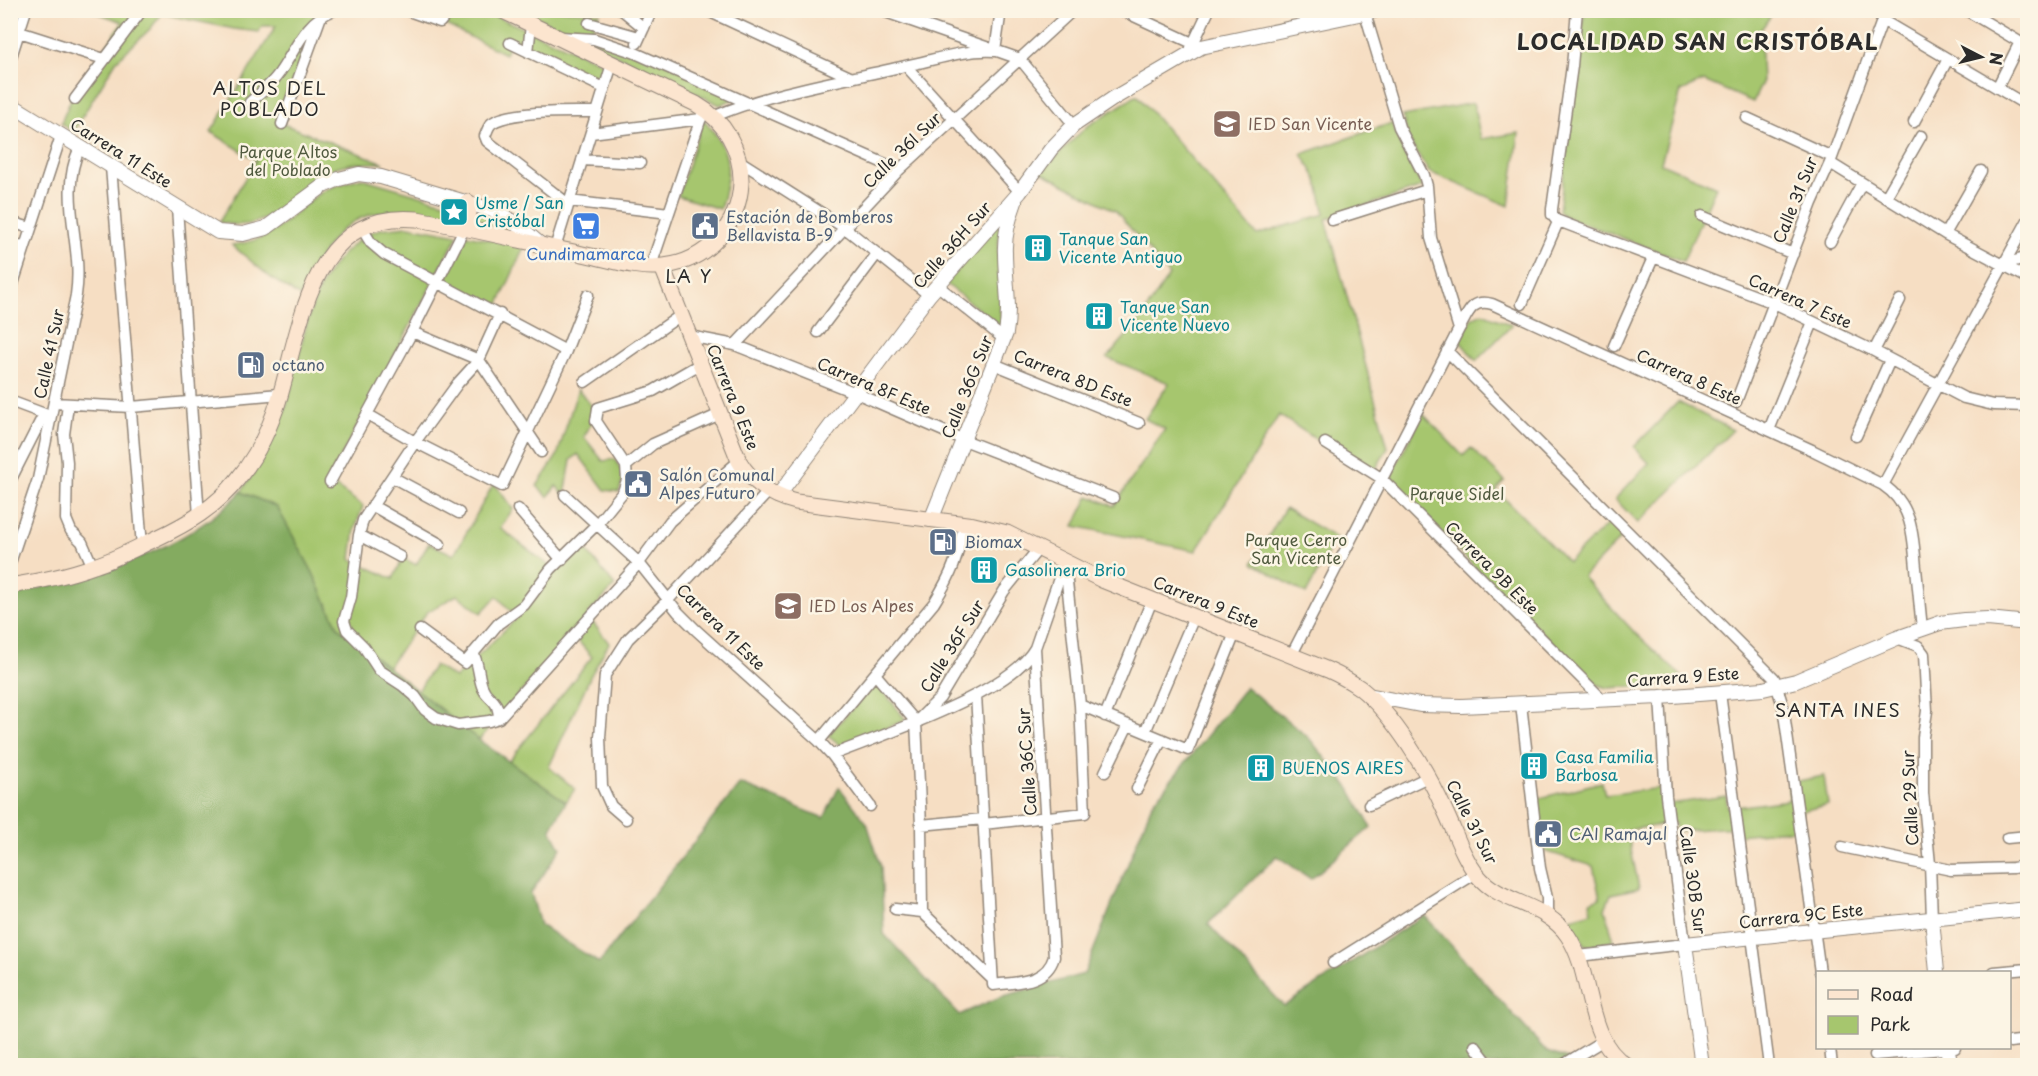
<svg xmlns="http://www.w3.org/2000/svg" width="2038" height="1076" font-family="'Playpen Sans',sans-serif">
<style>
.green{fill:#a6c66e;stroke:#68784c;stroke-width:1.5}
.forest{fill:#84ab61;stroke:#586b46;stroke-width:1.5}
.lines{fill:none;stroke-linecap:round;stroke-linejoin:round}
.minor-casing{stroke:#908477;stroke-width:13}
.tertiary-casing{stroke:#908477;stroke-width:16}
.secondary-casing{stroke:#908477;stroke-width:17}
.minor{stroke:#fff;stroke-width:10}
.tertiary{stroke:#fff;stroke-width:14}
.secondary{stroke:#fce5cf;stroke-width:15}
.labels{text-anchor:middle;stroke-width:5;stroke-linejoin:round;paint-order:stroke}
.education-label{font-size:16px;fill:#785e54;stroke:#fcf5e5;text-anchor:start}
.street-label{font-size:16px;fill:#2b2b2b;stroke:#fcf5e5}
.park-label{font-size:16px;fill:#505a3f;stroke:#fcf5e5}
.culture-label{font-size:16px;fill:#0d838f;stroke:#fcf5e5;text-anchor:start}
.service-label{font-size:16px;fill:#4e5e75;stroke:#fcf5e5;text-anchor:start}
.shop-label{font-size:16px;fill:#366cbe;stroke:#fcf5e5}
.neighbourhood-label{font-size:18px;letter-spacing:1.5px;fill:#2b2b2b;stroke:#fcf5e5}
.district-label{font-size:22px;font-weight:bold;letter-spacing:1.5px;fill:#2b2b2b;stroke:#fcf5e5}
</style>
<rect width="100%" height="100%" fill="#fcf5e5"/>
<filter id="ink" filterUnits="userSpaceOnUse"><feTurbulence type="fractalNoise" baseFrequency=".0167" numOctaves="2"/><feDisplacementMap in="SourceGraphic" scale="12" xChannelSelector="R" yChannelSelector="G"/><feConvolveMatrix kernelMatrix="1 2 1 2 8 2 1 2 1" color-interpolation-filters="sRGB"/></filter>
<filter id="wash" filterUnits="userSpaceOnUse"><feTurbulence type="fractalNoise" baseFrequency=".008" numOctaves="4" result="noise"/><feDisplacementMap in="SourceGraphic" scale="24" xChannelSelector="R" yChannelSelector="G"/><feGaussianBlur stdDeviation="1.35" result="paint"/><feColorMatrix in="noise" values="0 0 0 0 0 0 0 0 0 0 0 0 0 0 0 0 0 1.4 0 .05"/><feComposite in="paint" operator="in"/></filter>
<g filter="url(#wash)">
<rect width="100%" height="100%" fill="#f6dec3"/>
<path class="green" d="M558,10L600,13L592,30L740,96L720,105L524,11Z
M92,11H334L321,16L283,124L384,163C369,163 351,162 337,167C292,181 277,238 219,222L256,160L211,132L276,26H262L259,32L234,29L162,14L150,29L116,61L73,132L61,123L73,94L123,22Z
M406,11H484L607,65L599,86L509,44L505,54L440,22Z
M1585,11H1774L1760,31L1762,83L1753,102L1704,81L1681,91L1661,163L1716,187L1683,261L1564,216L1559,211Z
M1137,95L1257,235L1325,214L1317,180L1302,154L1392,123L1401,147L1422,187L1326,219L1388,448L1375,470L1325,445L1279,415L1196,551L1074,526L1089,496L1114,506L1165,429L1145,419L1169,383L1107,358L1140,320L1169,275L1116,211L1041,172L1086,127Z
M1473,103L1481,139L1519,133L1509,206L1429,172L1408,139L1403,116Z
M703,119C732,150 732,171 720,209L678,196Z
M361,178L485,214L501,221L523,236C469,223 379,186 335,237C319,255 310,276 300,297L271,278L232,245C282,239 285,216 322,192C333,185 349,182 361,178Z
M1002,216L998,248L1001,327L945,283Z
M409,226L458,235L328,481L363,506L355,529L351,559L393,579L403,558L416,565L429,543L454,555L494,483L513,509L500,528L555,570L583,546L615,586L587,615L609,643L591,675L549,767L575,789L566,802L509,761L592,657L572,634L479,740L418,691L434,665L455,678L517,618L497,596L481,613L457,595L427,612L388,667L338,627L312,571L277,507L241,492C260,464 276,438 286,407C303,352 305,282 354,244C360,239 369,232 377,230C387,227 399,227 409,226Z
M467,235L524,247L498,306L444,282Z
M1482,313L1512,325L1476,361L1459,340L1472,318Z
M578,389L594,409L592,422L584,437L603,461L615,459L624,476L619,492L605,490L578,454L571,460L565,495L556,486L548,497L537,486L557,456Z
M1678,402L1733,430L1638,523L1615,499L1649,463L1634,447Z
M1423,414L1463,456L1471,448L1505,481L1496,490L1568,562L1612,520L1625,534L1583,577L1636,634L1689,683L1608,688L1596,684C1526,618 1455,551 1392,479L1391,474Z
M1285,508L1336,538L1306,594L1253,563Z
M876,682L906,720L841,746L828,735Z
M1824,776L1828,805L1801,811L1804,828L1739,835L1737,827L1676,831L1675,823L1627,830L1639,888L1611,894L1605,909L1614,941L1586,946L1568,919L1592,912L1590,902L1600,898L1593,866L1541,850L1536,799L1602,782L1605,795L1661,788L1663,805L1726,796L1728,808L1789,800L1788,783Z"/>
<path class="forest" d="M241,492L277,507L312,571L338,627L479,740L566,802L551,829L561,848L531,893L540,925L599,963L740,784L824,818L839,787L867,823L881,867L884,934L959,1015L1000,997L1084,974L1152,804L1246,687L1309,738L1350,789L1371,827L1311,879L1277,856L1208,924L1284,1006L1424,915L1547,1052L1585,1065H11L10,595C91,576 182,554 241,492Z"/>
</g>
<g filter="url(#ink)">
<g class="lines">
<g class="minor-casing">
<path id="minor" d="M406,10L440,22L450,10
M622,10L644,28
M706,10L852,78
M880,10L1020,59L1074,125
M1121,10L1201,47
M1314,10L1330,20
M1577,10L1572,66L1552,209V215L1556,220L1774,303L1874,351L1964,398L1993,405L2028,406
M1966,10L2028,47
M1365,13L1399,127L1424,175L1427,186L1431,238L1459,329
M1882,20L2028,106
M589,23L639,37
M10,29L104,59
M560,37L594,39L633,52L899,170
M510,43L604,88
M637,43L652,10
M1191,48L1209,10
M995,51L1001,10
M528,52L531,25
M10,60L26,10
M906,66L1020,192
M1997,88L2020,42
M75,99L142,10
M250,102C261,93 272,84 280,72C296,49 305,21 334,10
M715,116C775,91 841,81 905,66C935,60 964,49 995,51
M1747,118L1832,157
M1914,122L1948,59
M282,124L320,19
M591,133L701,119
M582,160L640,163
M738,160L845,228L929,295
M1830,163L1945,234L2028,278
M111,167L142,546
M1886,197L1921,136
M569,201L669,213
M568,204L487,141L485,136C487,132 488,126 492,123C511,110 573,112 597,112
M177,208L199,516
M1702,216L1793,254
M1332,220L1427,190
M10,222L31,228
M361,227L371,243L384,254L566,351
M1945,234L1981,171
M1830,242L1862,183
M10,246L24,245
M555,248L612,64
M2002,265L2028,257
M651,266L704,109
M937,285L1004,339
M10,293L61,136
M1522,304L1558,222
M412,332L479,360L541,452
M818,332L877,254
M689,336L735,345L856,393L964,440L1113,498
M735,345L899,170L1073,10
M1614,346L1653,258
M1447,351L1774,678L1783,706L1820,972
M1874,351L1900,300
M994,364L1139,423
M585,382L681,315
M10,401L50,416
M1736,402L1812,203L1830,163L1886,10
M54,403L131,407L280,394
M68,405L64,434L67,462L66,519L71,531L82,542L93,567
M367,414L415,442L502,486L566,351L588,295
M1769,430L1813,322
M1856,436L1890,360
M1325,443L1381,478L1603,700
M626,466L653,444L720,414
M392,477L459,513
M10,481L44,414
M330,482L412,332L464,229
M1883,485L2028,220
M565,495L639,563L678,612L696,630L819,741L832,755L870,806
M373,506L440,544
M518,509L562,560
M359,535L400,557
M10,563L38,479L76,295C84,244 57,197 80,147
M420,630L465,663L498,624L524,605L551,569L597,524L623,492L627,480L626,466L596,421L598,408L653,391L700,364
M1897,638L1918,646L1924,654L1927,711L1923,737V793L1930,864L1932,919
M473,653C479,664 478,675 482,686C487,701 498,696 499,718
M1291,656L1459,329C1468,314 1471,298 1492,304L1812,450L1883,485C1913,505 1913,536 1916,568C1918,588 1920,609 1922,629
M875,674L916,722
M1720,693L1769,1066
M976,695L993,985C1016,982 1046,984 1054,957L1035,648L1065,561
M1521,704L1540,868L1547,898V915
M1080,705L1188,750L1235,633
M1105,716L1152,600
M499,718L489,721L458,725L436,718L425,710L415,696L402,685L379,670L364,647L347,630L344,621L351,597L359,535L363,520L415,442L458,383L479,360L500,314
M499,718L639,563L670,521L739,461
M1145,732L1194,617
M819,741L934,603C953,572 957,560 964,524
M832,755C882,735 1010,693 1035,648
M1105,772L1128,725
M1137,789L1162,739
M1369,805L1428,777
M626,819L611,806L602,786L600,737L605,675L628,639L668,600L769,491
M983,824L1085,813L1080,705L1065,563
M921,825L983,819
M2007,838L2028,836
M1842,847L1951,870L2013,868L2028,865
M895,909L922,912L992,979
M922,912L921,825L916,722L940,698L1004,591L1039,548
M1578,956L1685,944L1666,796L1660,697
M1333,963L1476,873
M1994,972L2028,969
M2010,1042L2028,1040
M1475,1046L1490,1066
M1830,1048L1832,1066
M1875,1055L1955,1048
M1561,1066L1604,1040"/>
</g>
<g class="tertiary-casing">
<path id="tertiary" d="M10,104L218,232L243,234L266,228L323,186L339,179L359,174L381,177L495,211L515,223L541,245
M778,496L929,295L1020,192L1051,149L1074,125L1114,98L1201,47L1378,10
M931,520L1006,333C1011,306 1005,280 1005,253C1004,235 1009,218 1015,202
M1368,695L1420,705L1461,706L1660,697L1763,689L1796,681L1897,638L1940,623L1964,620L1988,619L2028,623
M1932,919L1937,972
M1947,1048L1951,1066
M1702,1066L1685,944L2028,909"/>
</g>
<g class="secondary-casing">
<path id="secondary" d="M464,229L469,215L468,202
M662,267L739,461C752,483 772,496 796,502L974,525L1007,533L1102,580L1328,670C1339,675 1350,681 1360,688C1393,714 1428,772 1445,811C1455,832 1463,858 1478,876C1501,904 1546,903 1568,936C1594,975 1583,1038 1627,1066
M10,586C39,581 67,576 94,566C116,559 136,548 157,538C187,524 216,507 237,480C257,456 271,426 280,396C302,321 313,209 417,219C474,229 531,243 587,255C611,260 640,270 664,266C706,261 739,226 741,183C742,150 724,120 696,104L501,10"/>
</g>
<use href="#minor" class="minor"/>
<use href="#tertiary" class="tertiary"/>
<use href="#secondary" class="secondary"/>
</g>
</g>
<defs>
<g id="school-square" transform="scale(1.5)"><rect x="-9" y="-9" width="18" height="18" rx="4" fill="#8d6e63" stroke="#fcf5e5"/><path d="M0-5L7-2L0 1L-7-2ZM-4 1L0 2.5L4 1V4Q0 6-4 4Z" fill="#fff"/></g>
<g id="sight-square" transform="scale(1.5)"><rect x="-9" y="-9" width="18" height="18" rx="4" fill="#0f9aa8" stroke="#fcf5e5"/><path d="M0-6L1.8-2.2L6-1.7L2.9 1.2L3.7 5.4L0 3.3L-3.7 5.4L-2.9 1.2L-6-1.7L-1.8-2.2Z" fill="#fff"/></g>
<g id="supermarket-square" transform="scale(1.5)"><rect x="-9" y="-9" width="18" height="18" rx="4" fill="#3f7fe0" stroke="#fcf5e5"/><path d="M-6-5.5h2.5l.6 2H6L4.5 2H-2.5L-4.4-4H-6ZM-1.5 3.2a1.3 1.3 0 1 0 .1 0ZM3 3.2a1.3 1.3 0 1 0 .1 0Z" fill="#fff"/></g>
<g id="civic-square" transform="scale(1.5)"><rect x="-9" y="-9" width="18" height="18" rx="4" fill="#5c6f8a" stroke="#fcf5e5"/><path d="M-.6-6.5H3V-4.5H.6V-3L4-1V1h2V6H-6V1h2V-1L-.6-3ZM-1.2 2.5V6h2.4V2.5Z" fill="#fff"/></g>
<g id="building-square" transform="scale(1.5)"><rect x="-9" y="-9" width="18" height="18" rx="4" fill="#0f9aa8" stroke="#fcf5e5"/><path d="M-4-6H4V6H1V3H-1V6H-4ZM-2.5-4.3h1.7v1.8h-1.7ZM.8-4.3h1.7v1.8H.8ZM-2.5-1h1.7V.8h-1.7ZM.8-1h1.7V.8H.8Z" fill="#fff"/></g>
<g id="fuel-square" transform="scale(1.5)"><rect x="-9" y="-9" width="18" height="18" rx="4" fill="#5c6f8a" stroke="#fcf5e5"/><path d="M-5.5-6h7V0h2V4h1.3V-2.5L3-4.5l.8-.8L6-3V5H2.5V1h-1V6h-7ZM-4.2-4.7v3.2H.2V-4.7Z" fill="#fff"/></g>
</defs>
<g fill-rule="evenodd">
<use href="#school-square" x="1227" y="124"/>
<use href="#sight-square" x="454" y="212"/>
<use href="#supermarket-square" x="586" y="226"/>
<use href="#civic-square" x="705" y="226"/>
<use href="#building-square" x="1038" y="248"/>
<use href="#building-square" x="1099" y="316"/>
<use href="#fuel-square" x="251" y="365"/>
<use href="#civic-square" x="638" y="484"/>
<use href="#fuel-square" x="943" y="542"/>
<use href="#building-square" x="984" y="570"/>
<use href="#school-square" x="788" y="606"/>
<use href="#building-square" x="1534" y="766"/>
<use href="#building-square" x="1261" y="768"/>
<use href="#civic-square" x="1548" y="834"/>
</g>
<g class="labels">
<g class="education-label">
<text x="1248" y="130">IED San Vicente</text>
<text x="809" y="612">IED Los Alpes</text>
</g>
<g class="street-label">
<text transform="translate(902 150) rotate(-44)" y="6">Calle 36I Sur</text>
<text transform="translate(121 153) rotate(32)" y="6">Carrera 11 Este</text>
<text transform="translate(1795 200) rotate(-68)" y="6">Calle 31 Sur</text>
<text transform="translate(952 245) rotate(-49)" y="6">Calle 36H Sur</text>
<text transform="translate(1800 301) rotate(24)" y="6">Carrera 7 Este</text>
<text transform="translate(49 354) rotate(-78)" y="6">Calle 41 Sur</text>
<text transform="translate(1689 377) rotate(24)" y="6">Carrera 8 Este</text>
<text transform="translate(1073 378) rotate(22)" y="6">Carrera 8D Este</text>
<text transform="translate(874 386) rotate(23)" y="6">Carrera 8F Este</text>
<text transform="translate(967 387) rotate(-68)" y="6">Calle 36G Sur</text>
<text transform="translate(733 397) rotate(68)" y="6">Carrera 9 Este</text>
<text transform="translate(1492 568) rotate(45)" y="6">Carrera 9B Este</text>
<text transform="translate(1206 602) rotate(22)" y="6">Carrera 9 Este</text>
<text transform="translate(721 627) rotate(44)" y="6">Carrera 11 Este</text>
<text transform="translate(952 646) rotate(-58)" y="6">Calle 36F Sur</text>
<text transform="translate(1683 677) rotate(-4)" y="6">Carrera 9 Este</text>
<text transform="translate(1027 762) rotate(-94)" y="6">Calle 36C Sur</text>
<text transform="translate(1910 798) rotate(-93)" y="6">Calle 29 Sur</text>
<text transform="translate(1472 822) rotate(63)" y="6">Calle 31 Sur</text>
<text transform="translate(1693 880) rotate(82)" y="6">Calle 30B Sur</text>
<text transform="translate(1801 916) rotate(-6)" y="6">Carrera 9C Este</text>
</g>
<g class="park-label">
<text x="288" y="158">Parque Altos<tspan x="288" dy="18">del Poblado</tspan></text>
<text x="1457" y="500">Parque Sidel</text>
<text x="1296" y="546">Parque Cerro<tspan x="1296" dy="18">San Vicente</tspan></text>
</g>
<g class="culture-label">
<text x="475" y="209">Usme / San<tspan x="475" dy="18">Cristóbal</tspan></text>
<text x="1059" y="245">Tanque San<tspan x="1059" dy="18">Vicente Antiguo</tspan></text>
<text x="1120" y="313">Tanque San<tspan x="1120" dy="18">Vicente Nuevo</tspan></text>
<text x="1005" y="576">Gasolinera Brio</text>
<text x="1555" y="763">Casa Familia<tspan x="1555" dy="18">Barbosa</tspan></text>
<text x="1282" y="774">BUENOS AIRES</text>
</g>
<g class="service-label">
<text x="726" y="223">Estación de Bomberos<tspan x="726" dy="18">Bellavista B-9</tspan></text>
<text x="272" y="371">octano</text>
<text x="659" y="481">Salón Comunal<tspan x="659" dy="18">Alpes Futuro</tspan></text>
<text x="964" y="548">Biomax</text>
<text x="1569" y="840">CAI Ramajal</text>
</g>
<g class="shop-label">
<text x="586" y="260">Cundimamarca</text>
</g>
<g class="neighbourhood-label">
<text x="270" y="95">ALTOS DEL<tspan x="270" dy="21">POBLADO</tspan></text>
<text x="689" y="283">LA Y</text>
<text x="1838" y="717">SANTA INES</text>
</g>
<g class="district-label">
<text x="1698" y="50">LOCALIDAD SAN CRISTÓBAL</text>
</g>
</g>
<rect width="2038" height="1076" fill="none" stroke="#fcf5e5" stroke-width="36"/>
<rect x="1816" y="971" width="195" height="78" fill="#fcf5e5" stroke="#a8a49b" stroke-width="1.5"/>
<rect x="1828" y="990" width="30" height="9" fill="#fce5cf" stroke="#a8a49b" stroke-width="1.5"/>
<text x="1870" y="1001" font-size="18" fill="#2b2b2b">Road</text>
<rect x="1828" y="1016" width="30" height="18" fill="#a6c66e" stroke="#a8a49b" stroke-width="1.5"/>
<text x="1870" y="1031" font-size="18" fill="#2b2b2b">Park</text>
<g transform="translate(1981 57) rotate(97)" stroke="#fcf5e5" stroke-width="4.5" paint-order="stroke">
<path d="M0-4.5L10 22L0 15L-10 22Z" fill="#2b2b2b"/>
<text y="-9" font-size="16" font-weight="bold" text-anchor="middle" fill="#2b2b2b">N</text>
</g>
</svg>
